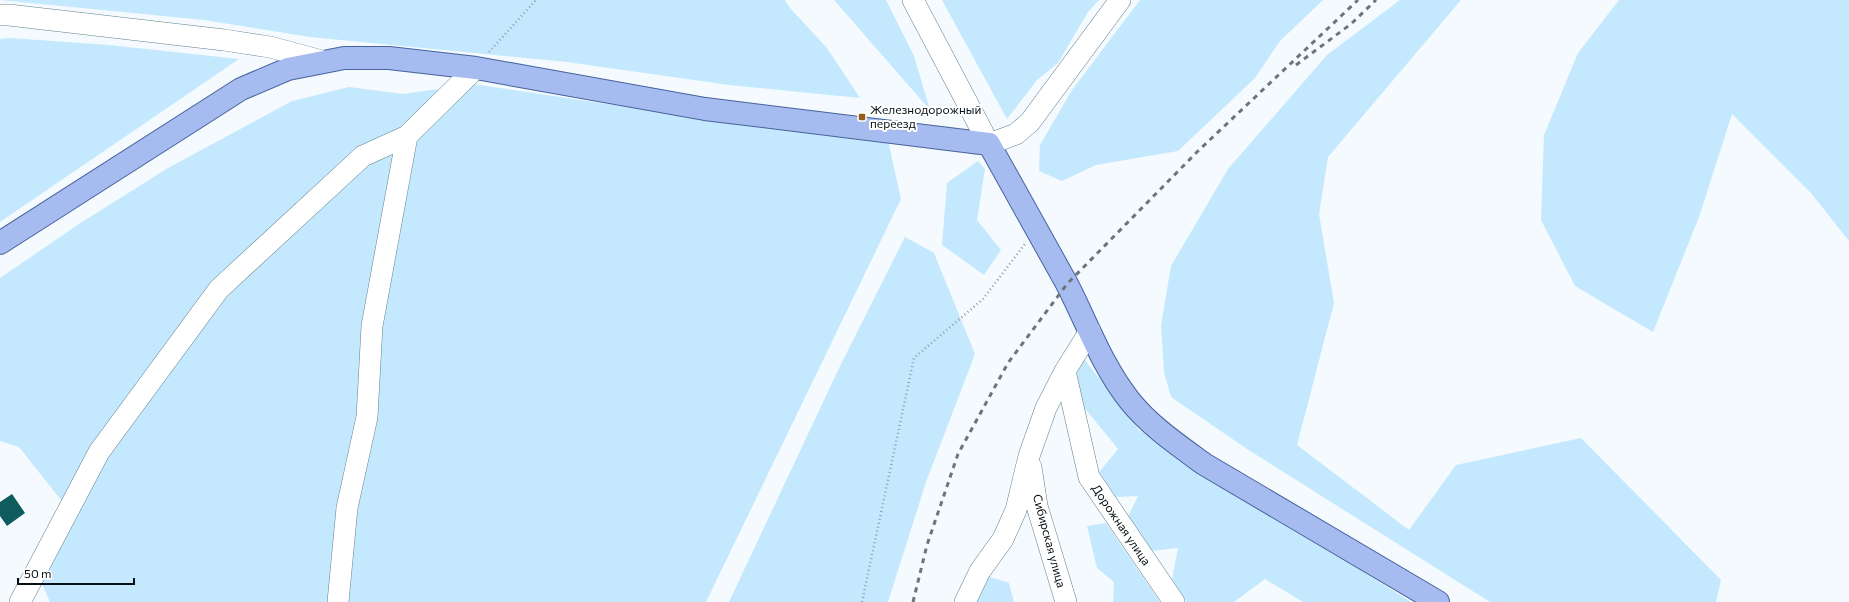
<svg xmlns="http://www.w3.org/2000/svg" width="1849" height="602" font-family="Commissioner,sans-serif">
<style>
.green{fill:#c4e9fe}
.building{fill:#0f5c5f}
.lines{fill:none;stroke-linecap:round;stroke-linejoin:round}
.minor-casing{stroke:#64808f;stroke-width:22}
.major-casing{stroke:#47629c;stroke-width:24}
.path{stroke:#969ea2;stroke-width:2.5;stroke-dasharray:1 3;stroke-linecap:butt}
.minor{stroke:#fff;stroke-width:21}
.major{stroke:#a6bbef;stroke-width:22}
.rail{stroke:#6d7579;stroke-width:3;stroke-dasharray:5 5;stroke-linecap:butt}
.poi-dot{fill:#955d17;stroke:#fff;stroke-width:1.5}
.labels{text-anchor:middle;stroke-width:4;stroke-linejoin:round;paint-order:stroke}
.poi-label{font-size:12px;fill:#050f14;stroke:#fff;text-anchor:start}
.street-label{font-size:12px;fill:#050f14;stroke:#fff}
</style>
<rect width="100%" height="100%" fill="#f4fafd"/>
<path class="green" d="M0,0H785L790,8L827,48L860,98L729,85L567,62L310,37L204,20Z
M834,0H886L914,56L930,110Z
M942,0H1099L1088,12L1058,63L1037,80L1007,119Z
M1140,0H1323L1280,41L1255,78L1178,151L1096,165L1062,181L1039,171L1040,145L1072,90Z
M1400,0H1461L1328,157L1319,214L1334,303L1297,445L1409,530L1456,465L1581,438L1721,580L1716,602H1490L1250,451L1171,397L1164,372L1161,325L1171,266L1228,169L1327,55Z
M1619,0H1849V241L1811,193L1732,114L1699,217L1653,332L1575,286L1541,220L1544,135L1578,53Z
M10,38L109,45L239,59L0,222V39Z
M473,84L634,108L888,140L901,199L706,602H50L34,565L61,500L19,447L0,441V278L79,224L168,168L292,101L349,87L403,94Z
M978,161L985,169L977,220L1001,250L984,275L942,245L947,183Z
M905,237L934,253L975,354L926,482L888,602H729L840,366Z
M1081,355L1139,430L1411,602H1303L1265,579L1234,602H1187L1172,579L1178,548L1141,552L1128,517L1138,496L1116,497L1099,472L1118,449L1069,389Z
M1106,523L1160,602H1113L1114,582L1097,568L1087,526Z
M987,576L1009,583L1014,602H974Z"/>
<path class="building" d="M12,494L25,513L7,526L0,516V502Z"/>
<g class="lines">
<g class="minor-casing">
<path id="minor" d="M913,0L989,144L1016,134L1030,122L1120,0
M0,15H9L224,40L270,47L322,61
M1065,371L1089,477L1174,602
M1031,467L1037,506L1066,602
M20,602L99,452L219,289L363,156L407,136L476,68
M338,602L347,508L367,417L372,326L407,136
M965,602L980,571L1003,539L1016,510L1029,456L1046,408L1065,371L1090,331"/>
</g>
<g class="major-casing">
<path id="major" d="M0,243L241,89L288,69L344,58H389L476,68L705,109L989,144C1015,190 1041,237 1067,284C1087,323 1102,366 1130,401C1150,426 1178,445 1204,464L1438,602"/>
</g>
<path class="path" d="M489,52L536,0
M862,602L914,358L983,299L1025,244"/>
<use href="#minor" class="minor"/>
<use href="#major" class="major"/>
<path class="rail" d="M1296,65L1351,24L1376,0
M913,602L927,545L958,454L1008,363L1067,284L1198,151L1358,0"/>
</g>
<rect class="poi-dot" x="858" y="113" width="8" height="8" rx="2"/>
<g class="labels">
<g class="poi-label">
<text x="870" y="114">Железнодорожный<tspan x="870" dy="14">переезд</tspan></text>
</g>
<g class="street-label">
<text transform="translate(1121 525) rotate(56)" y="4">Дорожная улица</text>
<text transform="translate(1049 541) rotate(75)" y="4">Сибирская улица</text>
</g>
</g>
<path d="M18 578v6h116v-6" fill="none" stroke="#050f14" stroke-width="2"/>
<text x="24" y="578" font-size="12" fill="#050f14" stroke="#ffffff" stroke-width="3" paint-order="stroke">50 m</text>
</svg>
